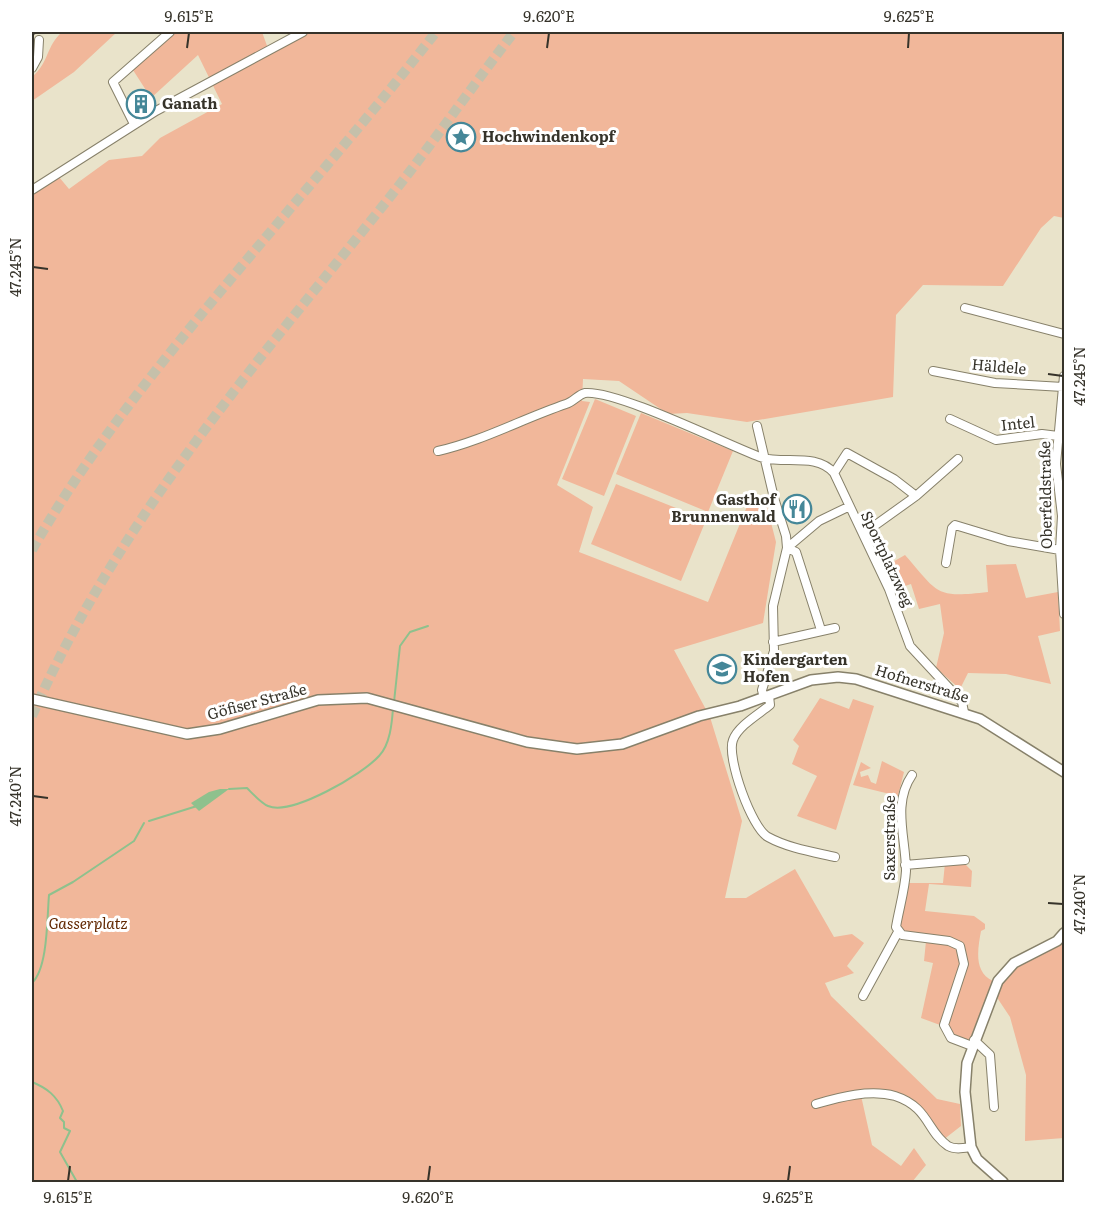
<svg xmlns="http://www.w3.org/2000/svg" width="1096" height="1214" font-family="Literata,serif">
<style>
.green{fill:#f1b79a}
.water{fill:#8ec18d}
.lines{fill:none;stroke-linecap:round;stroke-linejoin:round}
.stream{stroke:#8ec18d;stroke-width:2}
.highway-tunnel{stroke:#c5c0aa;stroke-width:10;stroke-dasharray:10 5;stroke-linecap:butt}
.minor-casing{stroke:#87816a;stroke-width:10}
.major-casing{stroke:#87816a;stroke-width:12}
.minor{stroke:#fff;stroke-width:8}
.major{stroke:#fff;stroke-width:9}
.rail{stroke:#4f4b40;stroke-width:2;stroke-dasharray:12 6;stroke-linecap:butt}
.ticks{fill:none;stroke:#36332a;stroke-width:2}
.labels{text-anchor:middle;stroke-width:6;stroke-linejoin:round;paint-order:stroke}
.poi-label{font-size:15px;font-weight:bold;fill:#36332a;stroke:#fff;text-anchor:start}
.street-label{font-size:15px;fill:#36332a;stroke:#fff}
.park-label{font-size:15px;font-style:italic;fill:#612700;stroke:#fff}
.neatline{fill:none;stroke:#36332a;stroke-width:2}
.ticks-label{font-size:15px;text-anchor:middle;fill:#36332a}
</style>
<rect width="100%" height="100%" fill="#e9e3ca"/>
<path class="green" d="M62,32H117L74,72L32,101V77C49,63 46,46 62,32Z
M174,32H262L270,54L306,32H1064V218L1054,216L1041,228L1003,286L923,285L896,315L893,397L747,422L687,413L668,414L619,381L583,379L582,401L590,402L557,485L593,507L579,552L708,602L750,499L766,503L776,542L763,623L674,650L710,717L742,821L725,898H746L795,869L834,937L852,934L864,943L847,966L854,973L825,983L831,996L937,1099L960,1104L961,1126L943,1140C914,1098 912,1093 860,1091L872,1145L901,1166L914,1148L926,1165L912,1182H32V193L59,177L69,189L109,160L142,156L160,138L222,104L198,55L151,98L133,70Z
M595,399L636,416L604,496L562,479Z
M641,413L733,451L708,512L616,474Z
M616,484L706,520L681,581L591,544Z
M905,555C939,594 935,598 988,592L986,565L1016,564L1026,598L1058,592L1060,631L1038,636L1051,684L1006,674L968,673L960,689L936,668L944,633L940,604L919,609L911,584L893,590L884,567Z
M820,698L849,709L853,699L874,706L836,830L797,816L817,776L792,764L799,746L793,740Z
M882,761L904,772L898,796L853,785L861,762L871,768L860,772L861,777L868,775L871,782L876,784Z
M963,862L972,871L971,887L929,884L925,911L974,916L985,924V929L981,931C978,948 973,972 993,981L969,1041L953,1037L947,1029L967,962L963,945C946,930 912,942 900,927L907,883H943L945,863Z
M1064,938V956L1062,960L1064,962V1138L1025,1141L1026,1075L1010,1017L998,999L997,990L1016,965Z
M926,941L949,944L960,951L961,966L940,1025L921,1018L933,963L924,961Z"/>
<path class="water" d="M220,789H229L199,811L191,803L209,792Z"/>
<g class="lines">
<path class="stream" d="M394,702L400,646L410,632L428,626
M229,789L247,788C253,794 261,803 268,806C292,816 363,774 379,756C390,745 392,723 393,708
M149,821L197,806
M32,983C48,968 47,918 49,895L73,882L134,841L144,823
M32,1082C47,1088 57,1096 63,1111L60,1118L64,1122V1128L70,1131L60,1152L77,1182"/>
<path class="highway-tunnel" d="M32,550C86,455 154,371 224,287C295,202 368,119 436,32
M32,716C116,523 255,365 386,202C430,147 471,88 514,32"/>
<g class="minor-casing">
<path id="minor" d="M32,68L38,57L39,40
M134,124L113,82L170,32
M32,190L156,111L303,32
M965,308L1064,334
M933,371L995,383L1063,387
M1064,376L1056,464L1062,516L1060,550L1064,614
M950,419L996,440L1042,434L1058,436
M757,426L774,498L786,536L787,548L796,552L821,630
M438,451C482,441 522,419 566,404C573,402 579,394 585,393C617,390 723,443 760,457C783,465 816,452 834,473L889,589L910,646L962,702L964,712
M834,473L847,453L894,479L916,496L863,534
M916,496L958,459
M946,563L952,528L955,525L1008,541L1060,550
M773,642L835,628
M769,696L770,705C759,714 738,726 733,740C726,757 752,829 768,837C788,848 813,852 835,857
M764,698L762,690L774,651L773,606L787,548L819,521L848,507
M912,775C892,804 906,838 906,871C905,889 899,909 896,927L902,935L949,941L960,946L964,964L944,1025L951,1038L972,1046
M905,865L965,860
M863,996L898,932
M974,1040L990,1055L994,1107
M816,1104C840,1097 870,1089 895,1096C929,1107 927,1132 948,1146C955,1150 964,1148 971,1147"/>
</g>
<g class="major-casing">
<path id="major" d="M32,699L187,734L220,729L318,700L367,698L527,742L577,749L622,744L699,716L740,706L811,680L838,677L856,679L980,719L1064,772
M1003,1182L977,1159L971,1147L965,1092L967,1063L998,981L1014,963L1057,941L1064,933"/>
</g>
<use href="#minor" class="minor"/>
<use href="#major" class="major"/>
<path class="rail" d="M32,35L37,32"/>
</g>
<path class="ticks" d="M187,48L189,33M547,48L549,33M908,48L909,33M33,267L48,269M1048,374L1063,376M33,796L48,798M1048,903L1063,904M68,1181L70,1166M428,1181L430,1166M788,1181L790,1166"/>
<defs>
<g id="building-ring" transform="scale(1.5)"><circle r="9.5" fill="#fff" stroke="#458798" stroke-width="1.5"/><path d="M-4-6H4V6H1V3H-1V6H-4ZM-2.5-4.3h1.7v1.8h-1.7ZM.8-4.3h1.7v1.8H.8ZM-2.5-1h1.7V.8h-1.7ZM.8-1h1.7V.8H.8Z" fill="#458798"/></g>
<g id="sight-ring" transform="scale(1.5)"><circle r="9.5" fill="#fff" stroke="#458798" stroke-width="1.5"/><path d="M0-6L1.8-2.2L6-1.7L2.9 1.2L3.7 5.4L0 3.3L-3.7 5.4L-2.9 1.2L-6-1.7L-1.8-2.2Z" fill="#458798"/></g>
<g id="restaurant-ring" transform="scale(1.5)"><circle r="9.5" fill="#fff" stroke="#458798" stroke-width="1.5"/><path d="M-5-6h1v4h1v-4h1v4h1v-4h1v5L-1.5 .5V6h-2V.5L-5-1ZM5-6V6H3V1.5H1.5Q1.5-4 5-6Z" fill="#458798"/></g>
<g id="school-ring" transform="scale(1.5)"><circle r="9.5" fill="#fff" stroke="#458798" stroke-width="1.5"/><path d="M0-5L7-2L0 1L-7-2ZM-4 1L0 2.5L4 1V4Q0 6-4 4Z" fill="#458798"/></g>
</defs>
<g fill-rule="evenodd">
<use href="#building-ring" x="141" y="104"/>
<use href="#sight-ring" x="461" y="137"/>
<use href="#restaurant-ring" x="797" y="509"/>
<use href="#school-ring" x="722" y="669"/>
</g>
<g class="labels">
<g class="poi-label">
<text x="162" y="109">Ganath</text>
<text x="482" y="142">Hochwindenkopf</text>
<text x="776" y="505" text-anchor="end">Gasthof<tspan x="776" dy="17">Brunnenwald</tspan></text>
<text x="743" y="665">Kindergarten<tspan x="743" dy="17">Hofen</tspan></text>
</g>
<g class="street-label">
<text transform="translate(999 367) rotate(5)" y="5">Häldele</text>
<text transform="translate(1018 424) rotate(-6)" y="5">Intel</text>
<text transform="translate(1046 495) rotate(-91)" y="5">Oberfeldstraße</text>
<text transform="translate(887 559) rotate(65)" y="5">Sportplatzweg</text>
<text transform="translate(922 684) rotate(17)" y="5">Hofnerstraße</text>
<text transform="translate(257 702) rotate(-15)" y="5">Göfiser Straße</text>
<text transform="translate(890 838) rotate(-90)" y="5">Saxerstraße</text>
</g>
<g class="park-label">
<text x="88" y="929">Gasserplatz</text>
</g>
</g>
<rect width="1096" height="1214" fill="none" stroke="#ffffff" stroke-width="66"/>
<rect x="33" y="33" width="1030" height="1148" class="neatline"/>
<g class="ticks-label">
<text x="189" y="22">9.615°E</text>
<text x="549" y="22">9.620°E</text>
<text x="909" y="22">9.625°E</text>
<text transform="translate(16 267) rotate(-90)" y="5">47.245°N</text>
<text transform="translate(1080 376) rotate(-90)" y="5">47.245°N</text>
<text transform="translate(16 796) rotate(-90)" y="5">47.240°N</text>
<text transform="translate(1080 904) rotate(-90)" y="5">47.240°N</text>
<text x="68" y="1203">9.615°E</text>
<text x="428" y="1203">9.620°E</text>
<text x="788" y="1203">9.625°E</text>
</g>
</svg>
